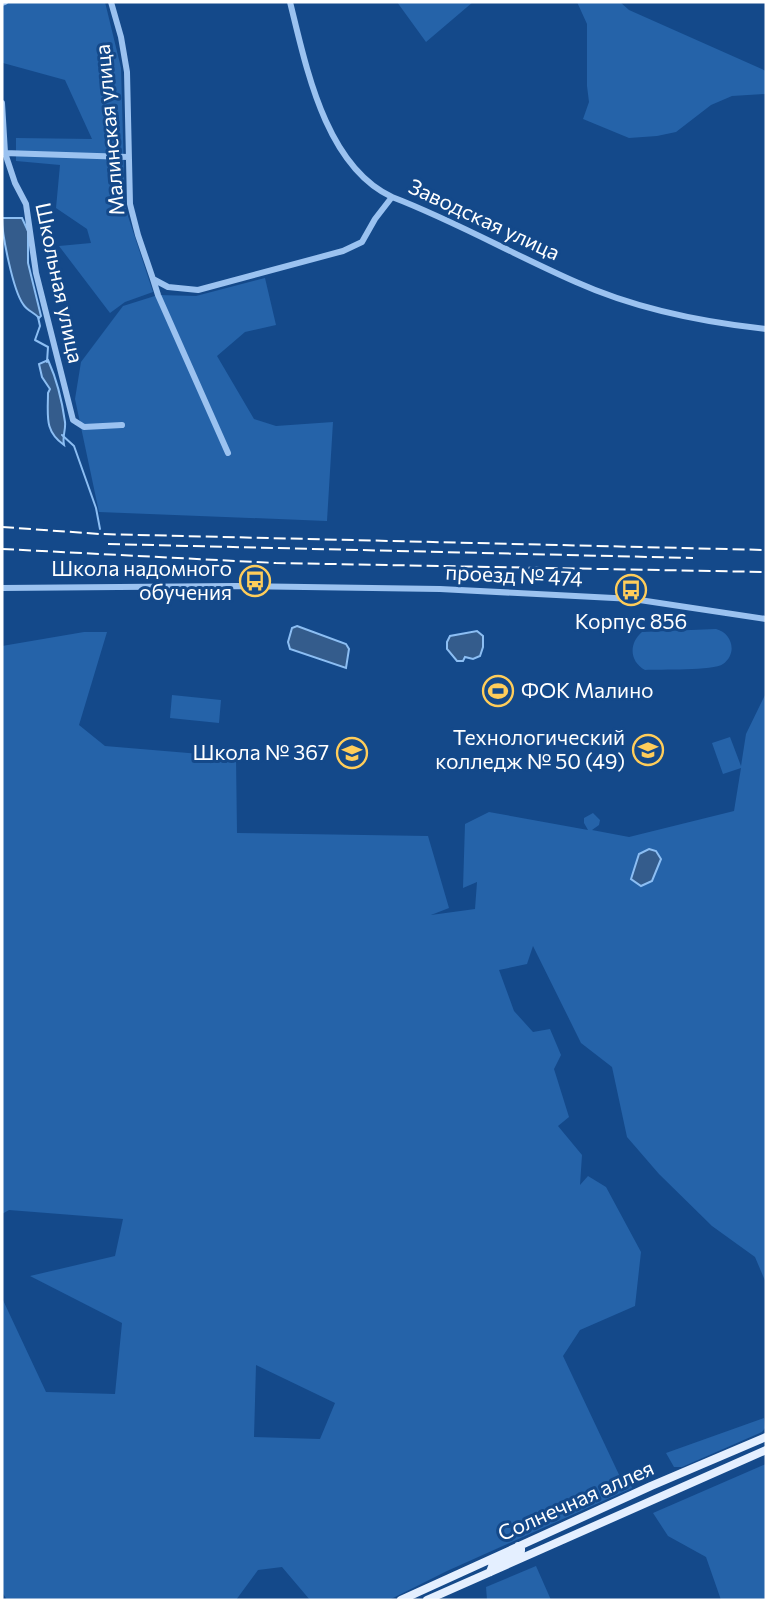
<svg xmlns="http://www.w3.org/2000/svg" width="768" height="1602" font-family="Commissioner,sans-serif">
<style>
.green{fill:#2563a9;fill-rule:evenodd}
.water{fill:#345c8c;stroke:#8cbef3;stroke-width:2}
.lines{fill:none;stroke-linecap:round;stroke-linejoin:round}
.stream{stroke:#8cbef3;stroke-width:2}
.minor{stroke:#9bc2f0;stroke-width:6}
.major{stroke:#e4efff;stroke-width:8}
.rail{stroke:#fff;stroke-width:2;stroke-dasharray:12 5;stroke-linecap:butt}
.labels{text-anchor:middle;stroke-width:6;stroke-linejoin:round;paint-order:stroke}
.street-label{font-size:21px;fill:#fff;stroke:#14498a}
.poi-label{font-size:21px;fill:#fff;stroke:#14498a;text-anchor:end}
</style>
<rect width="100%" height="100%" fill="#14498a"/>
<path class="green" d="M3,2H105L121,68L125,207L153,292L125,302L110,313L59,246L91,243L87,229L56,208L60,165L16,161V138L92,139L65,80L3,63Z
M397,2H473L426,42Z
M577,2H620L629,10L766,71V94L732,96L711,105L676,132L657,136L629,138L583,119L589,102L587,86V24Z
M265,278L276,325L245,332L217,356L254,419L276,426L333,422L327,521L99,512L75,399L81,362L123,306L158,295L196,296Z
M716,629C732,633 738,653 723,664C714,671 659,669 645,670C629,661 629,643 642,632Z
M84,632H107L79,725L105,746L236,757L237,833L428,836L449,908L431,915L475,909L477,882L463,888L465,824L489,812L588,830L584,823V818L593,813L600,820L599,825L592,830L629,837L734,811L741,768L723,774L712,743L730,737L741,766L746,734L766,693V1283L755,1257L712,1226L659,1174L627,1137L612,1067L581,1043L533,946L527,964L499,970L514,1011L533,1032L550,1029L561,1055L554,1069L569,1117L558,1126L582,1155L580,1185L588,1176L606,1187L641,1252L635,1306L580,1330L563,1356L622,1481L630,1478L632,1488L447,1571L389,1600H310L282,1567L258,1570L236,1600H7L2,1592V1298L46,1392L115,1394L122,1323L30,1276L115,1256L123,1219L9,1210L2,1214V646ZM256,1365L335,1403L320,1439L254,1437Z
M172,695L221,700L219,723L170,718Z
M764,1418L765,1428L762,1432L682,1467H674L666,1453Z
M766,1464V1600H721L706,1557L668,1536L653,1513Z
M536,1566L551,1600H487L486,1587Z"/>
<path class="water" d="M2,218H22L28,231V263L41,316L39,318C34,312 27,311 23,304C13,290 2,235 2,218Z
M48,360C57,380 62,400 65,422C66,430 62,436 64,445C44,431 48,416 48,393L50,389L42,377L39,364Z
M297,626L346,644L349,649L346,668L290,649L288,642L292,628Z
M477,631L483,636V647L480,656L473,659L465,657L463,661H457L447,649V642L450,636Z
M649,849L656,851L661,859L652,881L641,886L631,879L639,854Z"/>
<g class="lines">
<path class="stream" d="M38,317L40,326L35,340L48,347L47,362
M62,435L74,446L96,508L100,529"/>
<path class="minor" d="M111,2L121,37L127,72L130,204L138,235L153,279L168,287L198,290L343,251L362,242L375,219L392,197C455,221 514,255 576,282C636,309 701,322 766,329
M290,2C306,66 325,166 392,197
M2,3L5,2
M2,103L5,153L15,183L26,204L36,273L73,420L84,427L122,425
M4,153L128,157
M153,279L158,295L228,453
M2,588L235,586L440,589L633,599L766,619"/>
<path class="major" d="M490,1572L493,1564L521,1551V1547L518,1546
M401,1600L651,1486L766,1437
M427,1600L766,1450"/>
<path class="rail" d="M2,527L100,534L766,550
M108,544L693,558
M2,549L276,563L766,572"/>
</g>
<defs>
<g id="bus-ring" transform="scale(1.575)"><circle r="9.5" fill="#14498a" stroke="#ffcd5a" stroke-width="1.5"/><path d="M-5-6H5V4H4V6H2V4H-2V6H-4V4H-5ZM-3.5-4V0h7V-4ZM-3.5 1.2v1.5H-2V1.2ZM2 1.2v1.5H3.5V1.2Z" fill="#ffcd5a"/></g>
<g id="stadium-ring" transform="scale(1.575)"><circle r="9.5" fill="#14498a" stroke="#ffcd5a" stroke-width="1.5"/><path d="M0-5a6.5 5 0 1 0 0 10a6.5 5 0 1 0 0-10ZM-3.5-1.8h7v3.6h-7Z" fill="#ffcd5a"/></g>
<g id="university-ring" transform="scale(1.575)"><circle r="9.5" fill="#14498a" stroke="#ffcd5a" stroke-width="1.5"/><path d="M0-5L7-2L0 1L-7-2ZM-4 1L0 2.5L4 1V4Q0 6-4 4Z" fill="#ffcd5a"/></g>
<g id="school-ring" transform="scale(1.575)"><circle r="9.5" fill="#14498a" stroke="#ffcd5a" stroke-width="1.5"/><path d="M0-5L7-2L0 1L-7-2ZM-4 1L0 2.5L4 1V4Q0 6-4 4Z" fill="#ffcd5a"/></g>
</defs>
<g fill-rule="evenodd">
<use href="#bus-ring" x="255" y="581"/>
<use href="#bus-ring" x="631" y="590"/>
<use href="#stadium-ring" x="498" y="691"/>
<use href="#university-ring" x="648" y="750"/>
<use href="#school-ring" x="352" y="753"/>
</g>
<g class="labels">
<g class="street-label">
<text transform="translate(110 130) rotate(-95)" y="7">Малинская улица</text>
<text transform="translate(484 220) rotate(25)" y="7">Заводская улица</text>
<text transform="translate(59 283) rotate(78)" y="7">Школьная улица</text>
<text transform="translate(514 576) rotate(3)" y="7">проезд № 474</text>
<text transform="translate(576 1501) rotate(-24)" y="7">Солнечная аллея</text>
</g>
<g class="poi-label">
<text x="232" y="576">Школа надомного<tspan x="232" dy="24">обучения</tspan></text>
<text x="631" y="629" text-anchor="middle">Корпус 856</text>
<text x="521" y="698" text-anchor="start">ФОК Малино</text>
<text x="625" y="745">Технологический<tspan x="625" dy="24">колледж № 50 (49)</tspan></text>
<text x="329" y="760">Школа № 367</text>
</g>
</g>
<rect width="768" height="1602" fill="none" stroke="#ffffff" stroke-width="7"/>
</svg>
